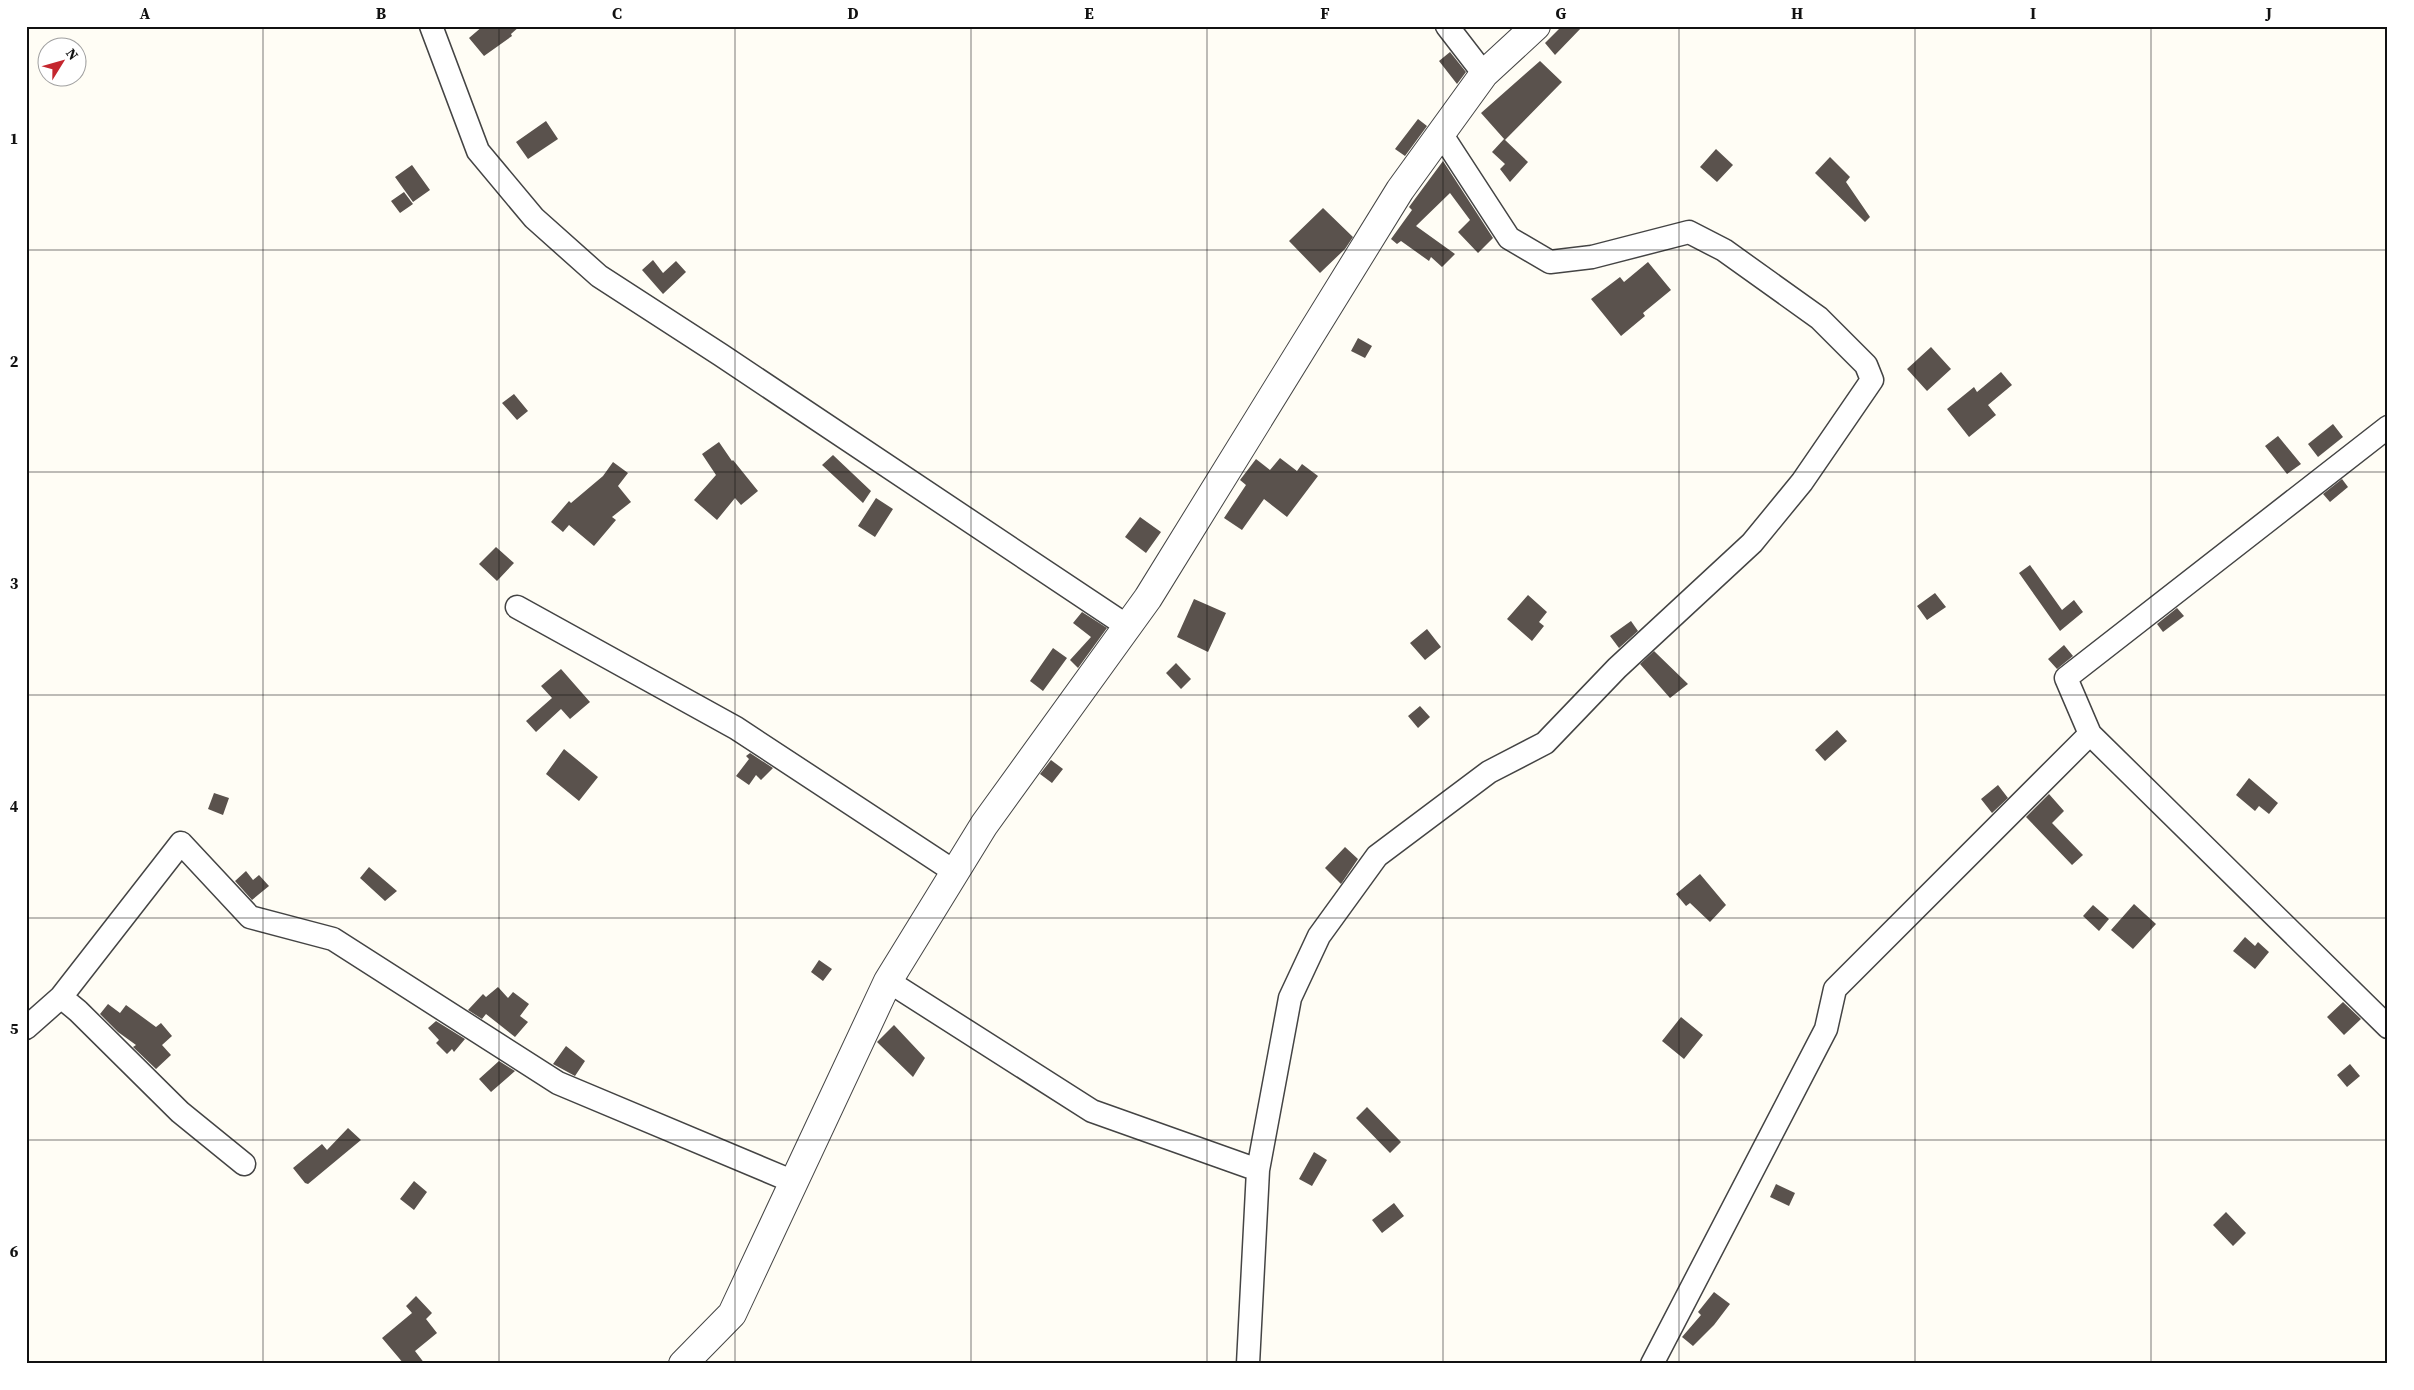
<svg xmlns="http://www.w3.org/2000/svg" width="2414" height="1390" font-family="'Source Serif 4',serif">
<style>
.building{fill:#5a524d}
.lines{fill:none;stroke-linecap:round;stroke-linejoin:round}
.minor-casing{stroke:#444;stroke-width:25}
.tertiary-casing{stroke:#444;stroke-width:30}
.minor{stroke:#fff;stroke-width:22}
.tertiary{stroke:#fff;stroke-width:28}
.grid{fill:none;stroke:#111;stroke-width:1;stroke-opacity:0.55}
.neatline{fill:none;stroke:#111;stroke-width:2}
.grid-label{font-size:16px;text-anchor:middle;font-weight:bold;fill:#111}
</style>
<rect width="100%" height="100%" fill="#fffdf5"/>
<path class="building" d="M483,26H520L511,34L512,36L484,56L469,38Z
M1562,26H1583L1555,55L1545,43Z
M1450,52L1466,72L1457,84L1439,61Z
M1540,61L1562,82L1505,140L1481,113Z
M1418,119L1427,126L1405,156L1395,149Z
M546,121L558,139L528,159L516,142Z
M1504,139L1528,162L1510,182L1500,169L1505,164L1492,152Z
M1716,149L1733,165L1717,182L1700,167Z
M1830,157L1850,177L1846,182L1870,217L1865,222L1815,173Z
M1443,161L1493,238L1478,253L1458,232L1470,220L1450,193L1416,226L1455,254L1442,267L1431,257L1429,261L1401,241L1397,244L1391,239L1412,210L1409,207Z
M412,165L430,190L413,202L395,177Z
M404,192L413,204L400,213L391,201Z
M1323,208L1353,237L1345,249L1320,273L1289,241Z
M653,260L663,273L676,261L686,272L663,294L642,270Z
M1648,262L1671,290L1643,313L1645,316L1621,336L1591,299L1620,277L1624,282Z
M1358,338L1372,346L1365,358L1351,351Z
M1931,347L1951,369L1927,391L1907,369Z
M2001,372L2012,385L1988,405L1996,415L1969,437L1947,409L1974,387L1977,392Z
M514,394L528,411L517,420L502,403Z
M2333,424L2343,437L2318,457L2308,444Z
M2278,436L2301,464L2287,474L2265,446Z
M719,442L732,461L733,460L758,491L741,505L735,498L717,520L694,500L716,475L702,454Z
M833,455L871,491L863,503L822,465Z
M1280,458L1297,471L1302,464L1318,476L1287,517L1264,499L1242,530L1224,518L1246,485L1240,480L1256,459L1270,470Z
M613,462L628,473L618,486L631,502L612,517L616,520L594,546L569,525L563,532L551,522L569,501L571,503L603,476Z
M2342,479L2348,487L2330,502L2323,494Z
M876,498L893,509L875,537L858,526Z
M1140,517L1161,532L1146,553L1125,537Z
M496,547L514,563L497,581L479,564Z
M2030,565L2062,610L2074,600L2083,612L2060,631L2019,573Z
M1935,593L1946,607L1927,620L1917,606Z
M1528,595L1547,612L1539,622L1544,626L1532,641L1507,619Z
M1194,599L1226,613L1208,652L1177,637Z
M2177,608L2184,616L2163,632L2157,624Z
M1082,612L1107,628L1078,668L1070,660L1091,637L1073,623Z
M1631,621L1638,631L1619,648L1610,636Z
M1427,629L1441,647L1425,660L1410,643Z
M2064,645L2073,656L2057,669L2048,659Z
M1053,648L1067,658L1043,691L1030,681Z
M1654,651L1688,684L1670,698L1640,664Z
M1176,663L1191,679L1181,689L1166,673Z
M561,669L590,702L570,719L561,709L536,732L526,721L552,698L541,686Z
M1420,706L1430,717L1418,728L1408,716Z
M1837,730L1847,741L1825,761L1815,750Z
M564,749L598,777L579,801L546,774Z
M750,753L773,768L761,780L756,775L749,785L736,776L749,759L746,756Z
M1051,760L1063,769L1052,783L1040,774Z
M2249,778L2278,803L2269,814L2259,806L2255,811L2236,795Z
M1998,785L2008,798L1992,813L1981,799Z
M214,793L229,798L223,815L208,809Z
M2049,794L2064,811L2052,823L2083,855L2072,865L2026,817Z
M1345,847L1358,859L1341,884L1325,868Z
M369,867L397,891L385,901L360,878Z
M246,871L253,880L259,875L269,886L252,900L235,881Z
M1700,874L1726,905L1710,922L1690,903L1686,906L1676,894Z
M2134,904L2156,924L2133,949L2111,930Z
M2093,905L2109,919L2099,931L2083,916Z
M2245,937L2255,946L2258,942L2269,952L2255,969L2233,951Z
M819,960L832,969L823,981L811,972Z
M498,987L508,998L513,992L529,1004L520,1016L528,1022L515,1037L486,1014L482,1019L468,1010L483,994L486,997Z
M2343,1002L2361,1019L2344,1035L2327,1017Z
M108,1004L120,1013L126,1005L156,1027L161,1023L172,1036L162,1045L171,1055L156,1069L133,1047L136,1045L118,1032L100,1014Z
M1681,1017L1703,1035L1684,1059L1662,1041Z
M436,1021L465,1039L454,1052L452,1049L447,1054L436,1043L439,1040L428,1028Z
M894,1025L925,1058L913,1077L877,1042Z
M566,1046L585,1061L575,1076L553,1064Z
M499,1061L515,1071L491,1092L479,1079Z
M2350,1064L2360,1076L2347,1087L2337,1075Z
M1367,1107L1401,1142L1390,1153L1356,1118Z
M348,1128L361,1140L308,1184L305,1183L293,1168L322,1144L327,1150Z
M1314,1152L1327,1160L1312,1186L1299,1179Z
M414,1181L427,1192L414,1210L400,1199Z
M1776,1184L1795,1193L1789,1206L1770,1197Z
M1394,1203L1404,1216L1382,1233L1372,1220Z
M2226,1212L2246,1233L2233,1246L2213,1225Z
M1714,1292L1730,1304L1714,1325L1693,1346L1682,1337L1701,1315L1698,1312Z
M416,1296L432,1313L426,1319L437,1333L415,1351L425,1364H404L382,1338L412,1313L406,1306Z"/>
<g class="lines">
<g class="minor-casing">
<path id="minor" d="M431,26L478,151L534,218L599,276L721,355L1127,626
M1447,26L1484,74
M517,607L736,728L955,872
M2090,734L2066,678L2388,427
M888,981L1092,1111L1258,1170
M61,997L78,1011L180,1112L244,1164
M26,1028L61,997L181,843L250,917L333,939L558,1083L794,1182
M1248,1364L1258,1170L1290,998L1319,936L1377,856L1489,772L1545,743L1617,668L1752,543L1802,482L1872,380L1866,365L1819,318L1724,250L1689,232L1592,257L1550,262L1509,238L1442,135
M1652,1364L1826,1029L1835,989L2090,734L2388,1027"/>
</g>
<g class="tertiary-casing">
<path id="tertiary" d="M683,1364L732,1314L888,981L984,825L1148,598L1400,190L1484,74L1536,26"/>
</g>
<use href="#minor" class="minor"/>
<use href="#tertiary" class="tertiary"/>
</g>
<path class="grid" d="M263,26V1364M499,26V1364M735,26V1364M971,26V1364M1207,26V1364M1443,26V1364M1679,26V1364M1915,26V1364M2151,26V1364M26,250H2388M26,472H2388M26,695H2388M26,918H2388M26,1140H2388"/>
<rect width="2414" height="1390" fill="none" stroke="#ffffff" stroke-width="55"/>
<g transform="translate(62 62) rotate(53)"><circle r="24" fill="#ffffff" stroke="#a0a0a0"/>
<path d="M0-4L9 19L0 12L-9 19Z" fill="#c4262e"/>
<text y="-8" font-size="14" font-weight="bold" text-anchor="middle" fill="#111111">N</text>
</g>
<rect x="28" y="28" width="2358" height="1334" class="neatline"/>
<g class="grid-label">
<text x="145" y="19">A</text>
<text x="381" y="19">B</text>
<text x="617" y="19">C</text>
<text x="853" y="19">D</text>
<text x="1089" y="19">E</text>
<text x="1325" y="19">F</text>
<text x="1561" y="19">G</text>
<text x="1797" y="19">H</text>
<text x="2033" y="19">I</text>
<text x="2269" y="19">J</text>
<text x="14" y="144">1</text>
<text x="14" y="367">2</text>
<text x="14" y="589">3</text>
<text x="14" y="812">4</text>
<text x="14" y="1034">5</text>
<text x="14" y="1257">6</text>
</g>
</svg>
